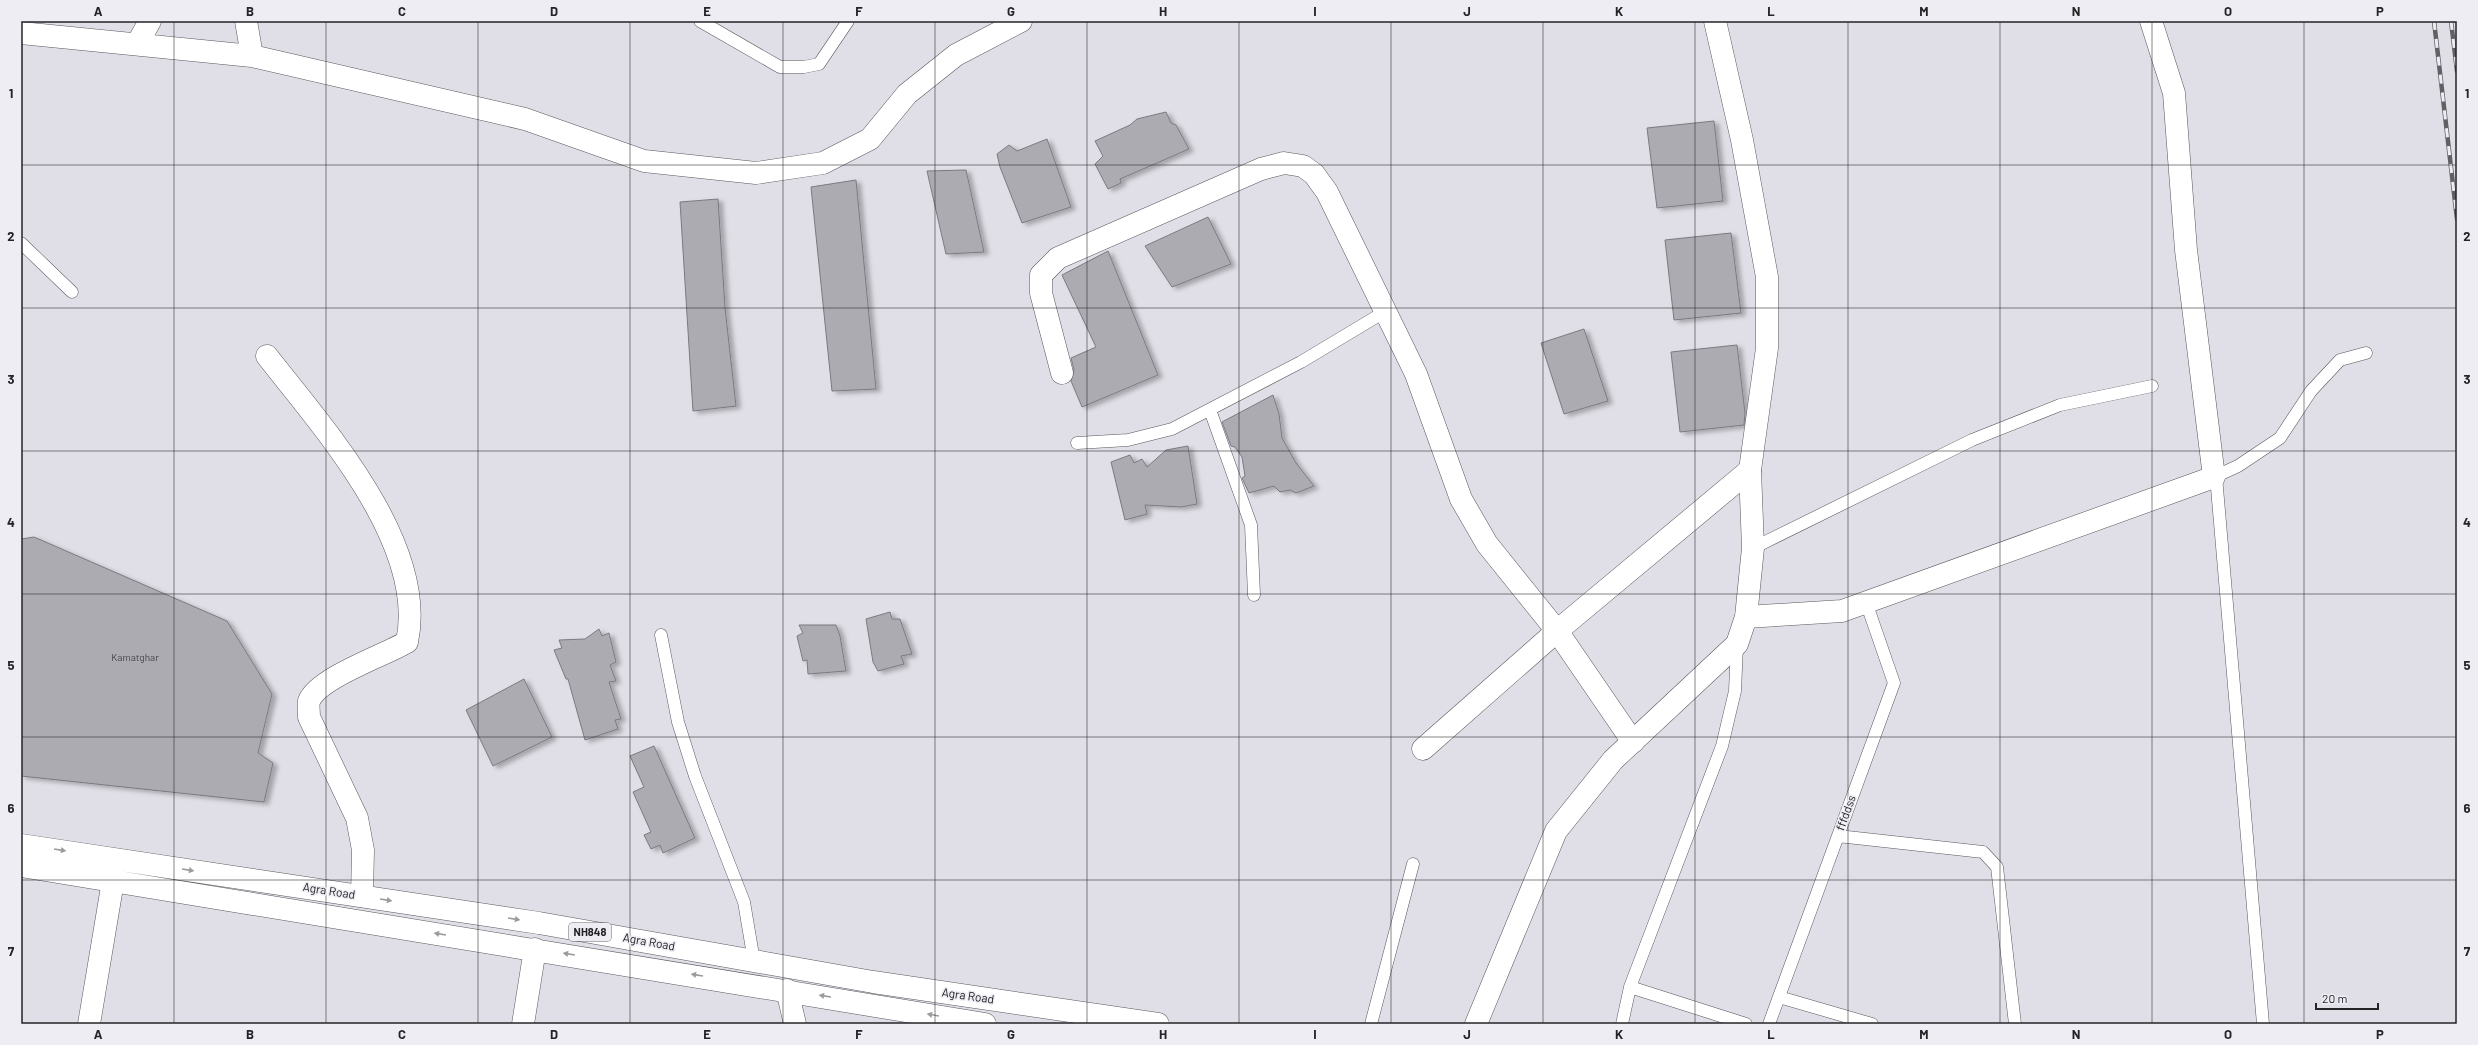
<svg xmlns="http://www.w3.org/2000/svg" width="2478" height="1045" font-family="Barlow,sans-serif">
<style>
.building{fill:#acabb2;stroke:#7b7a81;filter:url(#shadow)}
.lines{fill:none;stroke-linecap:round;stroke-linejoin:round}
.service-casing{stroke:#58585e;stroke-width:13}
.minor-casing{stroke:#58585e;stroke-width:23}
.tertiary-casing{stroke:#58585e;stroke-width:23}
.trunk-casing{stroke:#58585e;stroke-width:23}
.service{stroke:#fff;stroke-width:12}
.minor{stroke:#fff;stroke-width:22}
.tertiary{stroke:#fff;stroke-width:22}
.trunk{stroke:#fff;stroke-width:22}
.rail-casing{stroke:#616064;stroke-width:4.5}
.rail{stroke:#eeedf4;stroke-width:3;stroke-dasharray:9;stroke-linecap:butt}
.oneway{fill:#9c9c9d}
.grid{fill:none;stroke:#242326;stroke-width:1;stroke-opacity:0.55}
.labels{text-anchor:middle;stroke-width:3;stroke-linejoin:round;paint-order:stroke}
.number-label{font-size:10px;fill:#464549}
.shield{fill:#eeedf4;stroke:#616064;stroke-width:1}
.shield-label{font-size:11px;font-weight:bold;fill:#242326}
.street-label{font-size:12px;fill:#242326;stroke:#eeedf4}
.neatline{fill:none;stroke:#242326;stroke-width:1.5}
.grid-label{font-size:13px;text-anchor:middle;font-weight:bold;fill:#242326}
</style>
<defs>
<filter id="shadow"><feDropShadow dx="4.5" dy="2.5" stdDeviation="2" flood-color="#0004"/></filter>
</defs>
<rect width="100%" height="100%" fill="#e0dfe7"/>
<path class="building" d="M1166,112L1171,123L1176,125L1189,149L1120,179L1121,183L1108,189L1095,164L1103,156L1095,141L1130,125L1137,119Z
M1714,121L1723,201L1657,208L1647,128Z
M1047,139L1071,207L1022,223L1000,167L997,154L1009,145L1017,151Z
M966,170L984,252L946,254L927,171Z
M856,180L876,389L832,391L811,187Z
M718,199L725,308L736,406L693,411L680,202Z
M1208,217L1231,264L1172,287L1145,246Z
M1731,233L1741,313L1674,320L1665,240Z
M1108,251L1158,375L1082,407L1071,381L1074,370L1071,358L1096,347L1062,275Z
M1584,329L1608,401L1564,414L1541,343Z
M1737,345L1745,413L1744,425L1680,432L1671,352Z
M1273,395L1279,414L1282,438L1296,463L1314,486L1296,493L1290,490L1280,492L1274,486L1249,493L1242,478L1245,476L1242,457L1235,447L1231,446L1222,422Z
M1188,446L1197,504L1181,507L1145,505L1147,514L1125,520L1111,462L1130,455L1134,463L1142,459L1147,467L1166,450Z
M34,537L227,621L272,694L258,753L273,763L264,802L21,776V539Z
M890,612L892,619H900L912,654L901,656L904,664L878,671L873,662L866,619Z
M799,625H836L840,636L846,671L808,674L807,660L803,661L797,636L803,633Z
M599,629L602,636L609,633L616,662L610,665L616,681L609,682L621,719L615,720L618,729L585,740L568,679H566L554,650L562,648L559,640L585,639Z
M524,679L552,737L493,766L466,710Z
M654,746L695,838L663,853L660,845L651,849L644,835L651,832L633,792L644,787L630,756Z"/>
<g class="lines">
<g class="service-casing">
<path id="service" d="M700,21L780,67H804L819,64L848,21
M21,243L72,292
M1210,410L1251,525L1254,595
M1077,443L1128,440L1172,429L1301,362L1386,311
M2216,476L2263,1024
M2214,477L2238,466L2280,438L2311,391L2340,360L2366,353
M1753,548L1972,440L2060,405L2152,386
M661,635L678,722L695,776L744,902L754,961
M1838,836L1983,852L1997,867L2015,1024
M1630,987L1746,1024
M1779,997L1872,1024
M1371,1024L1413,864
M1622,1024L1630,987L1722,746L1735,691L1737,645
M1769,1024L1894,683L1866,602"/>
</g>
<g class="minor-casing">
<path id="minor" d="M246,21L252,56
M21,33L252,56L525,119L644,161L756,173L823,163L870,139L907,94L956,55L1021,21
M137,44L150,21
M267,356C324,429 428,544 407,642C385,655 318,678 309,701C308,705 309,712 309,717L357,818L363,850L362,896
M1062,373L1041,293V275L1058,258L1261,169L1284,163L1303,166L1314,174L1327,192L1416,374L1461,499L1487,544L1557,631L1633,742
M1746,617L1842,611L2214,477L2186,250L2174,93L2151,21
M1423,749L1557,631L1750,470
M787,990L795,1024
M89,1024L113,881
M523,1024L535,949"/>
</g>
<g class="tertiary-casing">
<path id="tertiary" d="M1476,1024L1556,831L1613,760L1737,644L1746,617L1753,548L1750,470L1767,348V277L1742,140L1715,21"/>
</g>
<g class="trunk-casing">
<path id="trunk" d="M21,845L539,923L873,982L1158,1024
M21,866L985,1024"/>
</g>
<use href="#service" class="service"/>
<use href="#minor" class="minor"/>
<use href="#tertiary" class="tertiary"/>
<use href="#trunk" class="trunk"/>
<g class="rail-casing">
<path id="rail" d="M2434,21L2457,219
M2451,21L2457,71"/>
</g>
<use href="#rail" class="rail"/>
</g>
<defs><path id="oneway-solid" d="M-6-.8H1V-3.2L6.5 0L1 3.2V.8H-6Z"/></defs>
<g class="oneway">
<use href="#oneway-solid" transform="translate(60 850) rotate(9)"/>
<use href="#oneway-solid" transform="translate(188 870) rotate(9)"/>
<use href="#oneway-solid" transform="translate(386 900) rotate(9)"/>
<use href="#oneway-solid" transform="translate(514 919) rotate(9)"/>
<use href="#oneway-solid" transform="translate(440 934) rotate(-171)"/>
<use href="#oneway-solid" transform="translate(569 954) rotate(-171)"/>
<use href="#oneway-solid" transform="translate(697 975) rotate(-171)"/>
<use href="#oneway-solid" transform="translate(825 996) rotate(-171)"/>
<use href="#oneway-solid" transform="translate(933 1015) rotate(-170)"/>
</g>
<path class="grid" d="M174,21V1024M326,21V1024M478,21V1024M630,21V1024M783,21V1024M935,21V1024M1087,21V1024M1239,21V1024M1391,21V1024M1543,21V1024M1695,21V1024M1848,21V1024M2000,21V1024M2152,21V1024M2304,21V1024M21,165H2457M21,308H2457M21,451H2457M21,594H2457M21,737H2457M21,880H2457"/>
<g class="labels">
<g class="number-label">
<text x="135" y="661">Kamatghar</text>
</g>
<rect class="shield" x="569" y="923" width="42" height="18" rx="3"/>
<g class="shield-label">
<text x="590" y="936">NH848</text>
</g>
<g class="street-label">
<text transform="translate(1846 813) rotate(-70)" y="4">fffddss</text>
<text transform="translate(329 891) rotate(9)" y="4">Agra Road</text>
<text transform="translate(649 942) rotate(10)" y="4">Agra Road</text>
<text transform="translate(968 996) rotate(8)" y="4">Agra Road</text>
</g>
</g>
<rect width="2478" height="1045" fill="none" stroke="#eeedf4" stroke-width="44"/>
<path d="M2316 1003v6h62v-6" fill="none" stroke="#242326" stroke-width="2"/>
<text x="2322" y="1003" font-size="12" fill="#242326" stroke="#eeedf4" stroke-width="3" paint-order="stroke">20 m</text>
<rect x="22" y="22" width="2434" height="1001" class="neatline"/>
<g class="grid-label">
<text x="98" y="16">A</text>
<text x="250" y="16">B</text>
<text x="402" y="16">C</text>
<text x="554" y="16">D</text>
<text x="707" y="16">E</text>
<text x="859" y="16">F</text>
<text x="1011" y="16">G</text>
<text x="1163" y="16">H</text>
<text x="1315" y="16">I</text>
<text x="1467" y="16">J</text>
<text x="1619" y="16">K</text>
<text x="1771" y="16">L</text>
<text x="1924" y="16">M</text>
<text x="2076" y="16">N</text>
<text x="2228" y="16">O</text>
<text x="2380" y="16">P</text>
<text x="11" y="98">1</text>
<text x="2467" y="98">1</text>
<text x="11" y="241">2</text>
<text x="2467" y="241">2</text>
<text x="11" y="384">3</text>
<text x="2467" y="384">3</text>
<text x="11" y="527">4</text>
<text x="2467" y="527">4</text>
<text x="11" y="670">5</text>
<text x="2467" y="670">5</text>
<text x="11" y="813">6</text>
<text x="2467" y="813">6</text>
<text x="11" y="956">7</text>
<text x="2467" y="956">7</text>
<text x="98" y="1039">A</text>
<text x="250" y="1039">B</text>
<text x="402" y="1039">C</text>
<text x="554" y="1039">D</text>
<text x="707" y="1039">E</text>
<text x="859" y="1039">F</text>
<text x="1011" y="1039">G</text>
<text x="1163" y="1039">H</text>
<text x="1315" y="1039">I</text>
<text x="1467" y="1039">J</text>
<text x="1619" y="1039">K</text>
<text x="1771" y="1039">L</text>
<text x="1924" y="1039">M</text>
<text x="2076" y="1039">N</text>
<text x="2228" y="1039">O</text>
<text x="2380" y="1039">P</text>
</g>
</svg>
